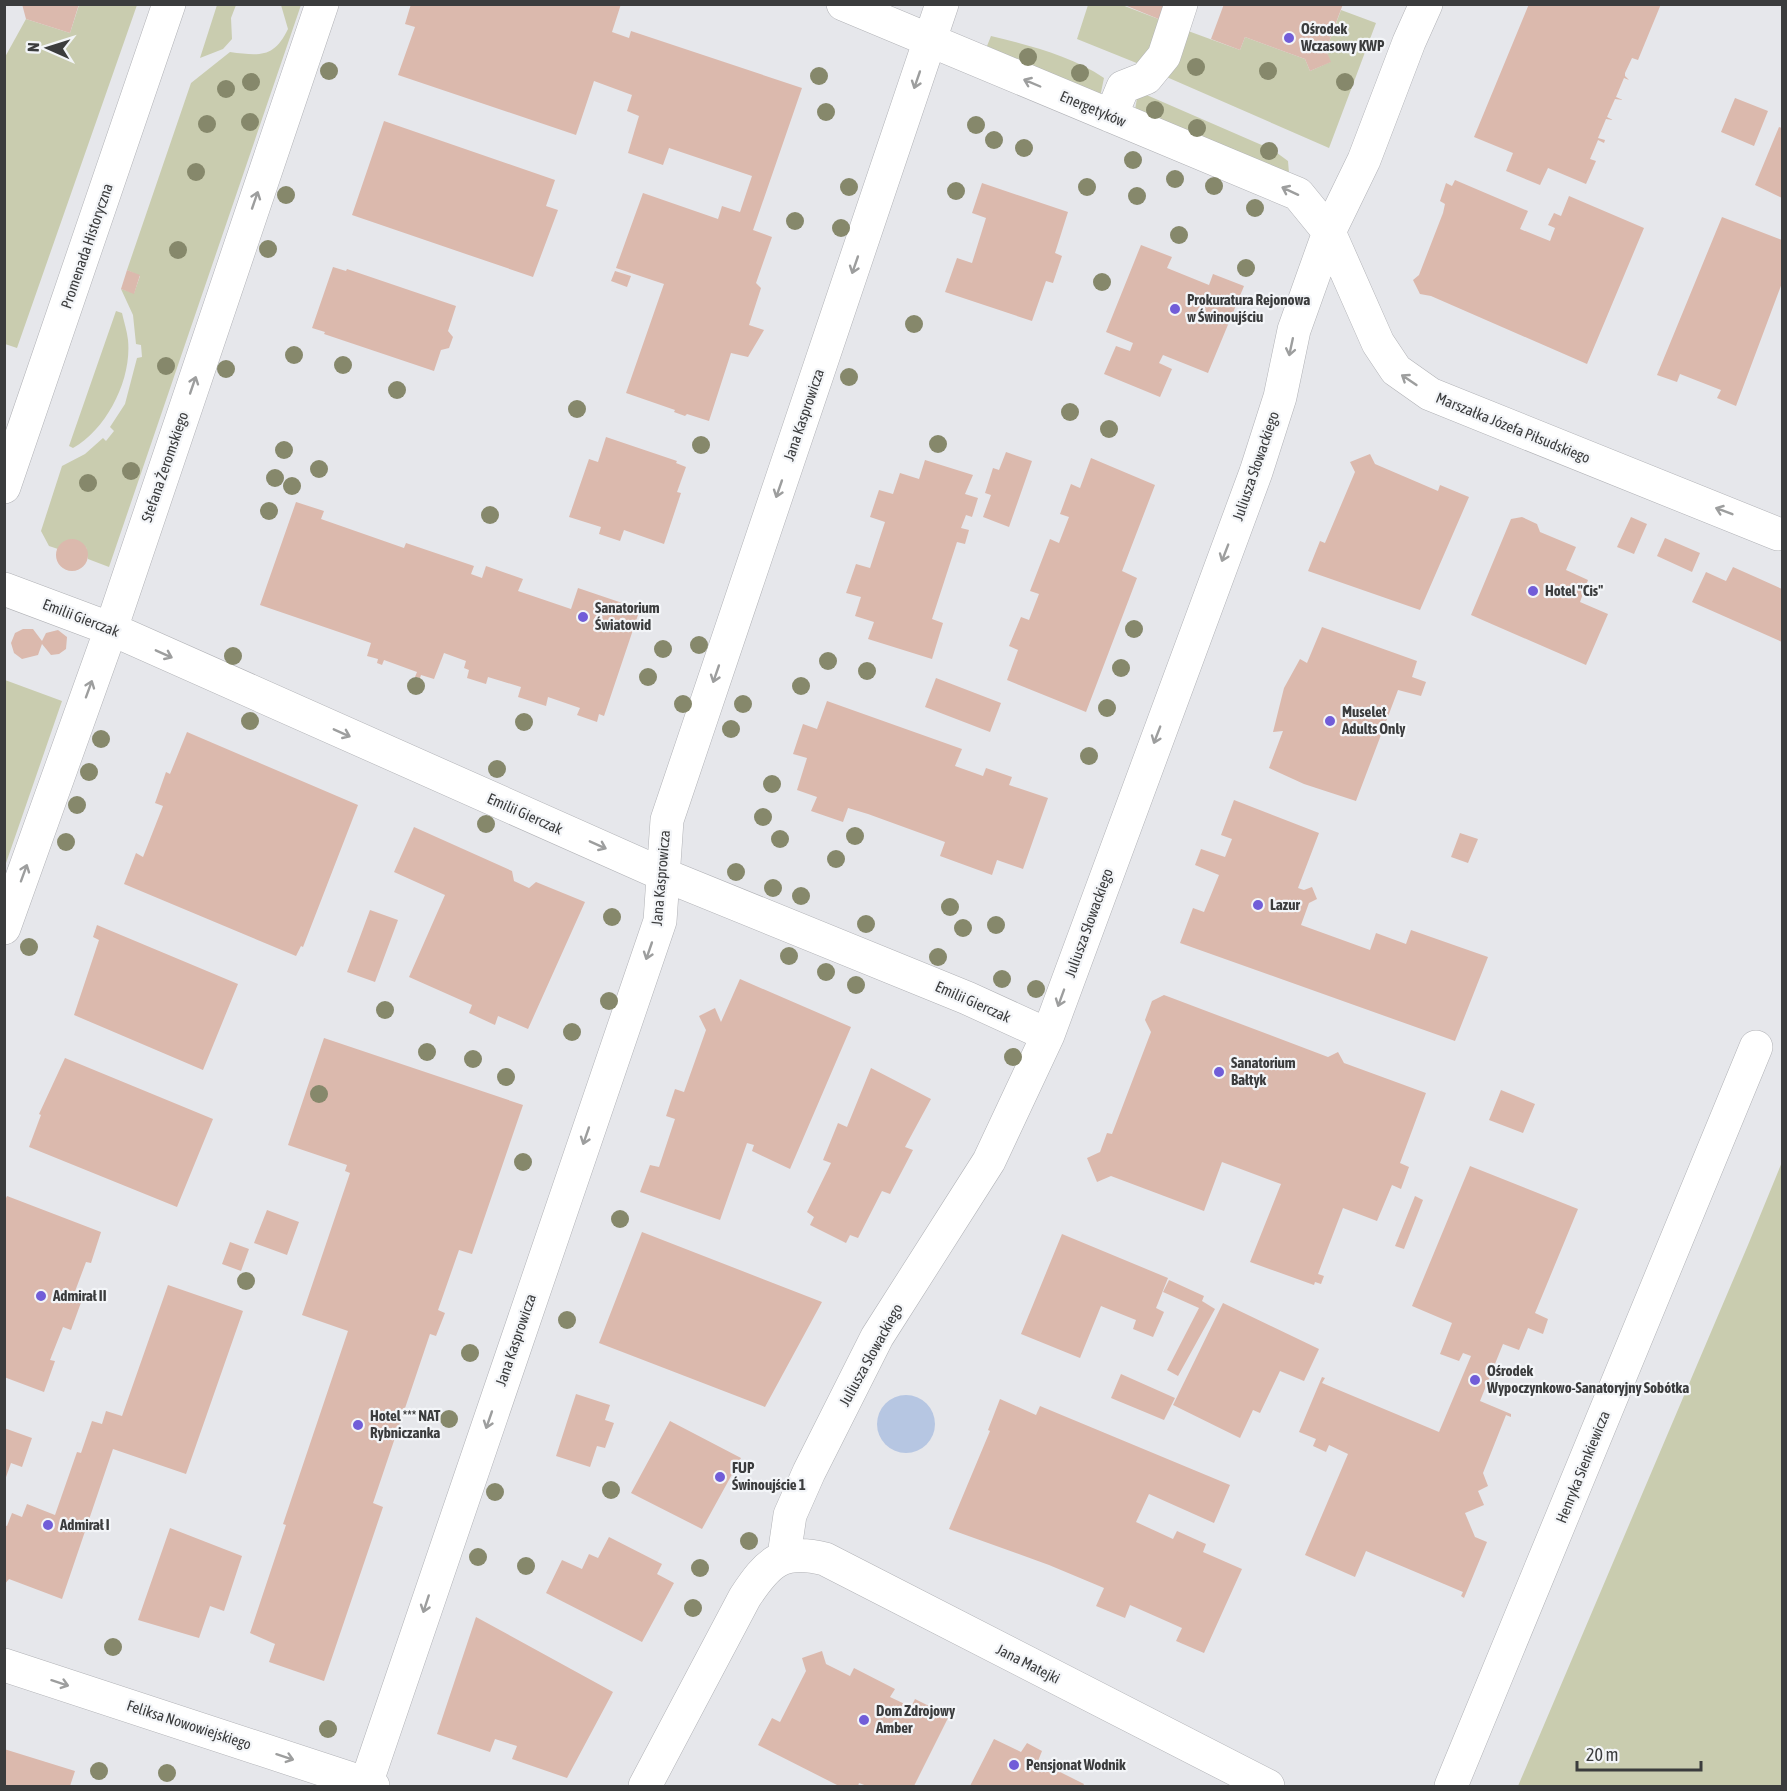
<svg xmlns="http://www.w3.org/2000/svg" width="1787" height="1791" font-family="'Asap Condensed',sans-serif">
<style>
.green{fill:#c9ccaf}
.water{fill:#b6c6e2}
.building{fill:#dbb9ad}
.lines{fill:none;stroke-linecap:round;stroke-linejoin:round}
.minor-casing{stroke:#b1b2b6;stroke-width:34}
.minor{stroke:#fff;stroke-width:33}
.tree{fill:#86886b}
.oneway{stroke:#9d9e9e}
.poi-dot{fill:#715dd8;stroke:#f3f5f8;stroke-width:2}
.labels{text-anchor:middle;stroke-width:4.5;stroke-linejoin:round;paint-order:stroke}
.poi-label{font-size:15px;font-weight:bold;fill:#3b3c3d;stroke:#f3f5f8;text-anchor:start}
.street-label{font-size:15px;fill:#3b3c3d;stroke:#f3f5f8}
</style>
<rect width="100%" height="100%" fill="#e6e7eb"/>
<path class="green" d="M79,5H137L17,348L5,344V57L26,19L70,33Z
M217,5H236L231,18L232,39L223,49L200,58Z
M281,5H301L109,567L88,559L86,547L82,556L67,551L68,540L58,549L49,546L41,531L62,466L85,454L103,438L106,441L114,431L110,427L125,404L137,358L142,357L141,345L136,344L133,315L121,289L134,293L140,276L127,270L191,83L230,52C260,56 274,58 288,29Z
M1088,5H1122L1161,20L1144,66L1077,39Z
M1341,10L1376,23L1329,148L1162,75L1180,28L1240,50L1245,37L1305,59L1310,71L1330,62L1326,50Z
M991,36C1028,45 1072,56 1104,78L1100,97L987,46Z
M1142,93L1273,150L1288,161L1289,173L1135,110L1137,98Z
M116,311L122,313C124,322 127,331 128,340C132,379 107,429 73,448L69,446Z
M5,680L62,701L5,866Z
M1782,1162V1786H1518L1748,1245Z"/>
<path class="water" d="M877 1424a29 29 0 1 1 58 0a29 29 0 1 1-58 0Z"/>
<path class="building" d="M22,4H79L70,33L26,19Z
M411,4H621L612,32L629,38L631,31L802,88L753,230L772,237L756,283L761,288L749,325L764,330L748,357L731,353L709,421L687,414L685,416L674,412L675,410L626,393L664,284L616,268L643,193L718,219L722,206L740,212L752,176L669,148L663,165L628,153L639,116L627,111L632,95L594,81L576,135L398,75L415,27L405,24Z
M1122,4H1167L1161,20Z
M1224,4H1343L1326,50L1331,62L1310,71L1305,59L1245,37L1240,50L1211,39Z
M1529,4H1661L1638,60L1632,58L1625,73V76L1629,80L1624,78L1616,97L1623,100L1615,99L1607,117L1613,120L1606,119L1598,138L1605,140L1604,143L1598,140L1590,159L1596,161L1586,184L1548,168L1540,185L1506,171L1513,153L1474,137Z
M1735,98L1768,111L1754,146L1721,132Z
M384,121L555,180L546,206L558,210L533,277L352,215Z
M1779,127L1782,128V198L1755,185Z
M1455,180L1528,211L1520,229L1550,241L1555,228L1548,225L1554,213L1561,216L1569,196L1644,228L1587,364L1431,296L1420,294L1413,280L1419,275L1443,213L1445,204L1440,201L1446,183L1452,186Z
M982,183L1068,212L1055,253L1062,256L1053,283L1046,281L1032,321L945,292L957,258L972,263L986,218L972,213Z
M1722,217L1782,240V283L1736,406L1717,398L1721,390L1680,374L1677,382L1657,375Z
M1141,245L1172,257L1167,268L1209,285L1213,274L1244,286L1208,373L1163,355L1159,363L1172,369L1160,397L1104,374L1116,346L1130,351L1133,343L1106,332Z
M333,267L346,271L347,269L456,306L448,331L453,337L449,348L441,350L434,371L324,334L325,332L312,328Z
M127,270L140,275L134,294L121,289Z
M615,271L631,276L627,287L611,281Z
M606,437L677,461L676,463L686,467L677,492L681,493L664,544L624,530L620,541L599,534L601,527L569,517L589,459L598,462Z
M1006,452L1032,461L1009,527L983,517L991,495L985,493L993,468L999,470Z
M1370,454L1375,464L1438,491L1440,485L1469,497L1420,610L1308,571L1320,541L1325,543L1355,472L1350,462Z
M1091,458L1155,485L1122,571L1137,578L1086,712L1007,680L1018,650L1009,646L1021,617L1029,620L1039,594L1030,591L1050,539L1059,543L1069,517L1060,514L1071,484L1080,488Z
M925,460L973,475L965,494L978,498L972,517L966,515L961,528L969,530L965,544L957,542L932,619L943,623L932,659L868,639L874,622L855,616L861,597L846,593L856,564L870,568L885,522L870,517L879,490L893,494L900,473L919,479Z
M296,502L324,511L321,519L404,548L406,543L474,566L471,574L482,578L486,566L523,579L518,591L571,609L578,588L640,609L604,716L599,714L597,722L577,715L580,708L548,697L546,706L518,697L521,687L488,677L486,684L467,678L469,670L464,668L466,661L444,653L434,679L421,675L420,678L415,677L417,672L384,660L382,665L377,663L378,659L367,656L371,643L260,605Z
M1522,517L1537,524L1540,532L1576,547L1566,570L1588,580L1580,602L1608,614L1586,665L1471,615L1511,519Z
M1631,517L1647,524L1634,554L1617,547Z
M1665,538L1700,553L1692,572L1657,556Z
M56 555a16 16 0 1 1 32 0a16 16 0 1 1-32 0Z
M1733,567L1782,589V642L1692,602L1706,572L1726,581Z
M1322,627L1417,661L1412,677L1426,682L1421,696L1398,690L1356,801L1304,784L1269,768L1283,731L1273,732L1284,688L1300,659L1307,663Z
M23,629H33L42,641L46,633L58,630L67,637L66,649L59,654L51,655L42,644L38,655L22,659L14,653L11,643L15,633Z
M936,678L1001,703L990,732L925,707Z
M827,701L962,749L955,766L983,776L986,768L1012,777L1009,785L1048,798L1023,869L997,860L992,875L940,856L945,842L868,814L848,808L843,822L811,811L817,797L797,790L807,758L793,754L803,724L817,729Z
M187,732L358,805L303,947L301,946L296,956L124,884L136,853L143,857L163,806L155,803L166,772L170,774Z
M1234,800L1319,833L1298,888L1304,890L1312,887L1317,899L1309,903L1301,925L1370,950L1376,933L1406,944L1411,930L1488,957L1455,1041L1180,943L1193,908L1204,912L1219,875L1195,865L1201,849L1225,857L1232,839L1221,835Z
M414,827L512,871L514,881L529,888L536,882L585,902L528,1029L498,1016L495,1025L469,1013L472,1005L409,977L445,895L394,872Z
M1460,833L1478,839L1468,863L1451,857Z
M370,910L398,920L375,982L347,972Z
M97,925L238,984L203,1070L74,1015L99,940L93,937Z
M740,979L851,1027L790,1169L752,1151L754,1145L747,1143L720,1220L640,1192L650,1165L659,1167L675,1119L666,1116L675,1089L684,1092L706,1030L699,1016L715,1008L721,1022Z
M1164,995L1328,1057L1338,1052L1344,1063L1426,1093L1400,1163L1409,1167L1401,1189L1392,1185L1377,1221L1343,1208L1318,1274L1324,1276L1321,1284L1315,1282L1314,1285L1250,1262L1281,1184L1222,1162L1204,1211L1111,1176L1097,1182L1087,1158L1100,1152L1107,1133L1112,1134L1151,1032L1145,1020L1152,1001Z
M324,1038L523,1105L472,1254L459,1250L438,1310L445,1313L436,1336L430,1334L373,1503L383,1507L324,1681L269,1662L275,1644L250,1633L286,1525L283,1524L348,1331L302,1315L350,1173L345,1171L347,1165L288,1145Z
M65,1058L213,1119L177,1207L29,1147L41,1115L39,1114Z
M871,1068L931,1099L905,1147L913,1150L890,1194L882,1191L858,1238L850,1235L846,1243L810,1225L814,1217L807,1212L831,1163L823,1160L838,1123L847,1127Z
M1501,1090L1535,1104L1523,1133L1489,1120Z
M1470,1166L1578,1209L1535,1313L1548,1319L1543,1334L1528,1328L1519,1350L1503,1344L1480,1401L1511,1414V1417L1506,1415L1483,1473L1488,1486L1478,1491L1484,1505L1465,1513L1475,1537L1487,1542L1464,1598L1461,1596L1463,1592L1366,1551L1355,1577L1305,1555L1348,1454L1329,1445L1326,1452L1313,1446L1316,1439L1299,1432L1322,1377L1325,1378L1322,1383L1439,1432L1471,1356L1463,1353L1459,1361L1440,1354L1452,1323L1412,1306Z
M7,1196L101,1232L91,1263L86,1262L74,1294L83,1297L71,1330L63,1327L50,1360L55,1361L44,1392L4,1377V1202Z
M1415,1196L1423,1200L1404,1249L1395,1246Z
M267,1210L299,1222L287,1255L254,1243Z
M642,1232L822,1302L765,1407L599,1343Z
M1062,1234L1168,1278L1156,1308L1164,1312L1153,1337L1133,1329L1136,1320L1101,1306L1080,1358L1021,1334Z
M230,1242L249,1249L241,1271L222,1264Z
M1169,1280L1204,1296L1202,1301L1215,1309L1178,1376L1167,1370L1199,1308L1163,1292Z
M168,1285L243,1311L186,1474L113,1449L62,1599L9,1579L4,1585V1525L7,1526L12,1513L22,1517L27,1504L55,1515L77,1452L81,1453L92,1421L102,1424L106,1411L122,1416Z
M1223,1303L1319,1349L1304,1381L1280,1371L1260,1413L1253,1410L1240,1438L1173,1405Z
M1121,1374L1175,1398L1164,1420L1111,1398Z
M576,1394L610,1405L605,1420L614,1423L605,1448L597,1446L590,1467L556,1456Z
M1000,1399L1036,1415L1040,1406L1230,1485L1214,1523L1149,1494L1136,1522L1173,1539L1177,1531L1206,1544L1203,1552L1242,1569L1204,1653L1176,1641L1182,1628L1130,1605L1125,1618L1096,1606L1104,1588L1049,1565L949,1529L990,1431L988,1430Z
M670,1421L741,1458L702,1529L631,1493Z
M4,1428L32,1438L22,1467L11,1463L5,1480Z
M170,1528L242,1556L224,1611L210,1606L199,1638L138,1620Z
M609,1537L662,1564L657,1574L674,1583L642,1642L546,1593L562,1560L582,1569L589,1554L598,1558Z
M476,1617L613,1692L567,1778L512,1759L517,1746L495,1739L490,1752L437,1734Z
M822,1651L826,1664L850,1676L854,1668L895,1689L890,1697L911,1707L915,1699L949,1716L914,1786H867L859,1783L858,1786H839L758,1745L772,1718L780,1722L806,1671L802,1658Z
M994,1739L1021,1752L1027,1743L1042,1751L1038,1761L1084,1784L1083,1786H970Z
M4,1749L75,1771L70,1786H4Z"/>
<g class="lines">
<g class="minor-casing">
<path id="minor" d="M843,4L1298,194L1329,232L1378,343L1396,370L1430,394L1778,534
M1111,116L1123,87L1146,78L1164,56L1181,4
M4,487L169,4
M4,589L111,629L662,874L967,998L1048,1035
M4,928L111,629L322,4
M784,1556L790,1515L809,1472L877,1337L989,1161L1048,1035L1256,472L1280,397L1294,330L1329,232L1364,160L1409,42L1426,4
M4,1665L373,1786
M366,1784L660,921L667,820L942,4
M645,1786L745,1597C768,1562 782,1548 825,1559L1268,1786
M1451,1786L1756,1047"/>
</g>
<use href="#minor" class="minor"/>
</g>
<g class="tree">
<circle cx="1028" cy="57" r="9"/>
<circle cx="1196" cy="67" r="9"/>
<circle cx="329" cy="71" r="9"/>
<circle cx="1268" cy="71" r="9"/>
<circle cx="1080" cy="73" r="9"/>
<circle cx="819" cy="76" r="9"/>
<circle cx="251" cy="82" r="9"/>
<circle cx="1345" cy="82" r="9"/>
<circle cx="226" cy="89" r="9"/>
<circle cx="1155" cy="110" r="9"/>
<circle cx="826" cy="112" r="9"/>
<circle cx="250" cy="122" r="9"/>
<circle cx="207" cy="124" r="9"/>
<circle cx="976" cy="125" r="9"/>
<circle cx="1197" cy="128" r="9"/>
<circle cx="994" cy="140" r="9"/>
<circle cx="1024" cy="148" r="9"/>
<circle cx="1269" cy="151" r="9"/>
<circle cx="1133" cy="160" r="9"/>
<circle cx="196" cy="172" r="9"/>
<circle cx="1175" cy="179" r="9"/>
<circle cx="1214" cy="186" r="9"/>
<circle cx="849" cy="187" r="9"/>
<circle cx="1087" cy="187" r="9"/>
<circle cx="956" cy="191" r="9"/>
<circle cx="286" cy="195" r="9"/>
<circle cx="1137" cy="196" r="9"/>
<circle cx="1255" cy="208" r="9"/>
<circle cx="795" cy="221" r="9"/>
<circle cx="841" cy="228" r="9"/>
<circle cx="1179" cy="235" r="9"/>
<circle cx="268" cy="249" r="9"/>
<circle cx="178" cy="250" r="9"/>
<circle cx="1246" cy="268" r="9"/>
<circle cx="1102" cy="282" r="9"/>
<circle cx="914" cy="324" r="9"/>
<circle cx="294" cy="355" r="9"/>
<circle cx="343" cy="365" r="9"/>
<circle cx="166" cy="366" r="9"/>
<circle cx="226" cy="369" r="9"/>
<circle cx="849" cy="377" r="9"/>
<circle cx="397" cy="390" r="9"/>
<circle cx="577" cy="409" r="9"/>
<circle cx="1070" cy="412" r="9"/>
<circle cx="1109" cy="429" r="9"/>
<circle cx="938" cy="444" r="9"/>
<circle cx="701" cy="445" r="9"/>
<circle cx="284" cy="450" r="9"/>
<circle cx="319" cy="469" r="9"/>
<circle cx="131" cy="471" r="9"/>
<circle cx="275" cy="478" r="9"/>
<circle cx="88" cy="483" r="9"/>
<circle cx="292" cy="486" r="9"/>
<circle cx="269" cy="511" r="9"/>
<circle cx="490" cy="515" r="9"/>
<circle cx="1134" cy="629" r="9"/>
<circle cx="699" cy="645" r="9"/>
<circle cx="663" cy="649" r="9"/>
<circle cx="233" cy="656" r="9"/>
<circle cx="828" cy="661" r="9"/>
<circle cx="1121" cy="668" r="9"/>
<circle cx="867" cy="671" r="9"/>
<circle cx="648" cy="677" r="9"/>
<circle cx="416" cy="686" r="9"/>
<circle cx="801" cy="686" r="9"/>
<circle cx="683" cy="704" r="9"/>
<circle cx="743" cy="704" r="9"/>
<circle cx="1107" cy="708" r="9"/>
<circle cx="250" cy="721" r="9"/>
<circle cx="524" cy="722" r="9"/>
<circle cx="731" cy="729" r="9"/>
<circle cx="101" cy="739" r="9"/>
<circle cx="1089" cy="756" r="9"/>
<circle cx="497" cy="769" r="9"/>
<circle cx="89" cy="772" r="9"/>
<circle cx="772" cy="784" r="9"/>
<circle cx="77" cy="805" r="9"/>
<circle cx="763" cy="817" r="9"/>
<circle cx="486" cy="824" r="9"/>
<circle cx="855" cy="836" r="9"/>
<circle cx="780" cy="839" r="9"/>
<circle cx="66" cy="842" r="9"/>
<circle cx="836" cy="859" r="9"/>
<circle cx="736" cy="872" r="9"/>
<circle cx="773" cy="888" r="9"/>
<circle cx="801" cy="896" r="9"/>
<circle cx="950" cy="907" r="9"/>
<circle cx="612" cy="917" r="9"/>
<circle cx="866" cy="924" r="9"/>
<circle cx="996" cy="925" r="9"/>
<circle cx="963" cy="928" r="9"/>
<circle cx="29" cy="947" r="9"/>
<circle cx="789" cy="956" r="9"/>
<circle cx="938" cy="957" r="9"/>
<circle cx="826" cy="972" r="9"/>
<circle cx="1002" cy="979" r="9"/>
<circle cx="856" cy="985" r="9"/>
<circle cx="1036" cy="989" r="9"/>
<circle cx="609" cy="1001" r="9"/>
<circle cx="385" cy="1010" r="9"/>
<circle cx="572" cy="1032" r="9"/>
<circle cx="427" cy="1052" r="9"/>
<circle cx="1013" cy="1057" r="9"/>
<circle cx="473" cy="1059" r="9"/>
<circle cx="506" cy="1077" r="9"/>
<circle cx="319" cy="1094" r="9"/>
<circle cx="523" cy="1162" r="9"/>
<circle cx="620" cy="1219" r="9"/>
<circle cx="246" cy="1281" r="9"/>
<circle cx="567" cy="1320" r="9"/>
<circle cx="470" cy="1353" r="9"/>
<circle cx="449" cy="1419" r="9"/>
<circle cx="611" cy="1490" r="9"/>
<circle cx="495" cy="1492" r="9"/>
<circle cx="749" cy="1541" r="9"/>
<circle cx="478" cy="1557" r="9"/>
<circle cx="526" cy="1566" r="9"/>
<circle cx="700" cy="1568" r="9"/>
<circle cx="693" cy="1608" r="9"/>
<circle cx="113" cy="1647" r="9"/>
<circle cx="328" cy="1729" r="9"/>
<circle cx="99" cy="1771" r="9"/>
<circle cx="167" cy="1773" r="9"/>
</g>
<defs><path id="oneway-shaft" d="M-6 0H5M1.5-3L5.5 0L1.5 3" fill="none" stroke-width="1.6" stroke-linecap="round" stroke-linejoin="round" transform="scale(1.5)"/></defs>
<g class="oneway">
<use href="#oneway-shaft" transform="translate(917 80) rotate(109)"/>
<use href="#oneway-shaft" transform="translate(1032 83) rotate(-157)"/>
<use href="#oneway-shaft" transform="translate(1290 191) rotate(-155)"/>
<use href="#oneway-shaft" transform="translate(255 200) rotate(-71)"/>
<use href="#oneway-shaft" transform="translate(855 265) rotate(109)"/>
<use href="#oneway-shaft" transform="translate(1291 347) rotate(102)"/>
<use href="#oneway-shaft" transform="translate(1409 380) rotate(-146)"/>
<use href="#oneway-shaft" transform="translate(193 385) rotate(-71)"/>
<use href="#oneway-shaft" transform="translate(779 489) rotate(109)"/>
<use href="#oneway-shaft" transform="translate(1724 511) rotate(-159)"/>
<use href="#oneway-shaft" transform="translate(1225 553) rotate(111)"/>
<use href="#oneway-shaft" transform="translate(164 654) rotate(24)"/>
<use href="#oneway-shaft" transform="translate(716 674) rotate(109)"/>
<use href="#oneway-shaft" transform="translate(89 689) rotate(-70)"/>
<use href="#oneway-shaft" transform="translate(342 733) rotate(24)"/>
<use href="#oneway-shaft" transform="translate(1157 735) rotate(111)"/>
<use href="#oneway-shaft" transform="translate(598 845) rotate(24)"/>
<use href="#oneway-shaft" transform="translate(24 873) rotate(-70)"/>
<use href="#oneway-shaft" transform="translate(649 951) rotate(109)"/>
<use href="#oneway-shaft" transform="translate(1061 998) rotate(110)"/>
<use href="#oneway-shaft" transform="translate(586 1136) rotate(109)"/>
<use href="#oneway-shaft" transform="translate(489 1420) rotate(109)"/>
<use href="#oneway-shaft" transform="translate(426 1604) rotate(108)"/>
<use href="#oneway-shaft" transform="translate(60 1683) rotate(18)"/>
<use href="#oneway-shaft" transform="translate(285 1757) rotate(18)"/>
</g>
<g class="poi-dot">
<circle cx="1289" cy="38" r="6"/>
<circle cx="1175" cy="309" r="6"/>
<circle cx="1533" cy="591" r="6"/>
<circle cx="583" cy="617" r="6"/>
<circle cx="1330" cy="721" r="6"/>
<circle cx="1258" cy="905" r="6"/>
<circle cx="1219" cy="1072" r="6"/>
<circle cx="41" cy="1296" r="6"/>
<circle cx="1475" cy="1380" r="6"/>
<circle cx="358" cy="1425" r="6"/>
<circle cx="720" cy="1477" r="6"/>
<circle cx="48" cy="1525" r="6"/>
<circle cx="864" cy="1720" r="6"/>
<circle cx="1014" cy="1765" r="6"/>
</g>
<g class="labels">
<g class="poi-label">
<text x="1301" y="34">Ośrodek<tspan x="1301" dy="17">Wczasowy KWP</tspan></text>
<text x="1187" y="305">Prokuratura Rejonowa<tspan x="1187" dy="17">w Świnoujściu</tspan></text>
<text x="1545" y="596">Hotel "Cis"</text>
<text x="595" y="613">Sanatorium<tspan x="595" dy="17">Światowid</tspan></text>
<text x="1342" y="717">Muselet<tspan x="1342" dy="17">Adults Only</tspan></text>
<text x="1270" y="910">Lazur</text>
<text x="1231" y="1068">Sanatorium<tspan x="1231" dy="17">Bałtyk</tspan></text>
<text x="53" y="1301">Admirał II</text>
<text x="1487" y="1376">Ośrodek<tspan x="1487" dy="17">Wypoczynkowo-Sanatoryjny Sobótka</tspan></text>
<text x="370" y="1421">Hotel *** NAT<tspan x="370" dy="17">Rybniczanka</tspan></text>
<text x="732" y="1473">FUP<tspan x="732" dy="17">Świnoujście 1</tspan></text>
<text x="60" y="1530">Admirał I</text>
<text x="876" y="1716">Dom Zdrojowy<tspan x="876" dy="17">Amber</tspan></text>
<text x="1026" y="1770">Pensjonat Wodnik</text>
</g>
<g class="street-label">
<text transform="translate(1093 109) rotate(23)" y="5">Energetyków</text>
<text transform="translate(87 246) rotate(-71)" y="5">Promenada Historyczna</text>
<text transform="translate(804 415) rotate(-71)" y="5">Jana Kasprowicza</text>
<text transform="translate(1513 428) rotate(22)" y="5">Marszałka Józefa Piłsudskiego</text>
<text transform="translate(1256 466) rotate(-71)" y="5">Juliusza Słowackiego</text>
<text transform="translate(165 467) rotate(-71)" y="5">Stefana Żeromskiego</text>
<text transform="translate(81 618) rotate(21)" y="5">Emilii Gierczak</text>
<text transform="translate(525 814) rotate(24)" y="5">Emilii Gierczak</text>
<text transform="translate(661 878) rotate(-85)" y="5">Jana Kasprowicza</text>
<text transform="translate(1089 923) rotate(-70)" y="5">Juliusza Słowackiego</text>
<text transform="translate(973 1002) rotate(24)" y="5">Emilii Gierczak</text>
<text transform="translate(516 1340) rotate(-71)" y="5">Jana Kasprowicza</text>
<text transform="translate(871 1355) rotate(-61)" y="5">Juliusza Słowackiego</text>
<text transform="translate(1583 1467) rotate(-68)" y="5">Henryka Sienkiewicza</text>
<text transform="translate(1028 1664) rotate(27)" y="5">Jana Matejki</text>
<text transform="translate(189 1725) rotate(18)" y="5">Feliksa Nowowiejskiego</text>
</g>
</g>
<rect width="1787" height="1791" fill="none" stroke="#3b3c3d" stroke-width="12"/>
<g transform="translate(48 48) rotate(273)" stroke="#f3f5f8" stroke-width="4.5" paint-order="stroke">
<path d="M0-4.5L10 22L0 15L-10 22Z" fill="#3b3c3d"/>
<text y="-9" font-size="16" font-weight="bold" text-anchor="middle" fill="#3b3c3d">N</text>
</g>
<path d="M1577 1761v9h124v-9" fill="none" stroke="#3b3c3d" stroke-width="3"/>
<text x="1586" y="1761" font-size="18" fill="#3b3c3d" stroke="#f3f5f8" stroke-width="4.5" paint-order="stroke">20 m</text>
</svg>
